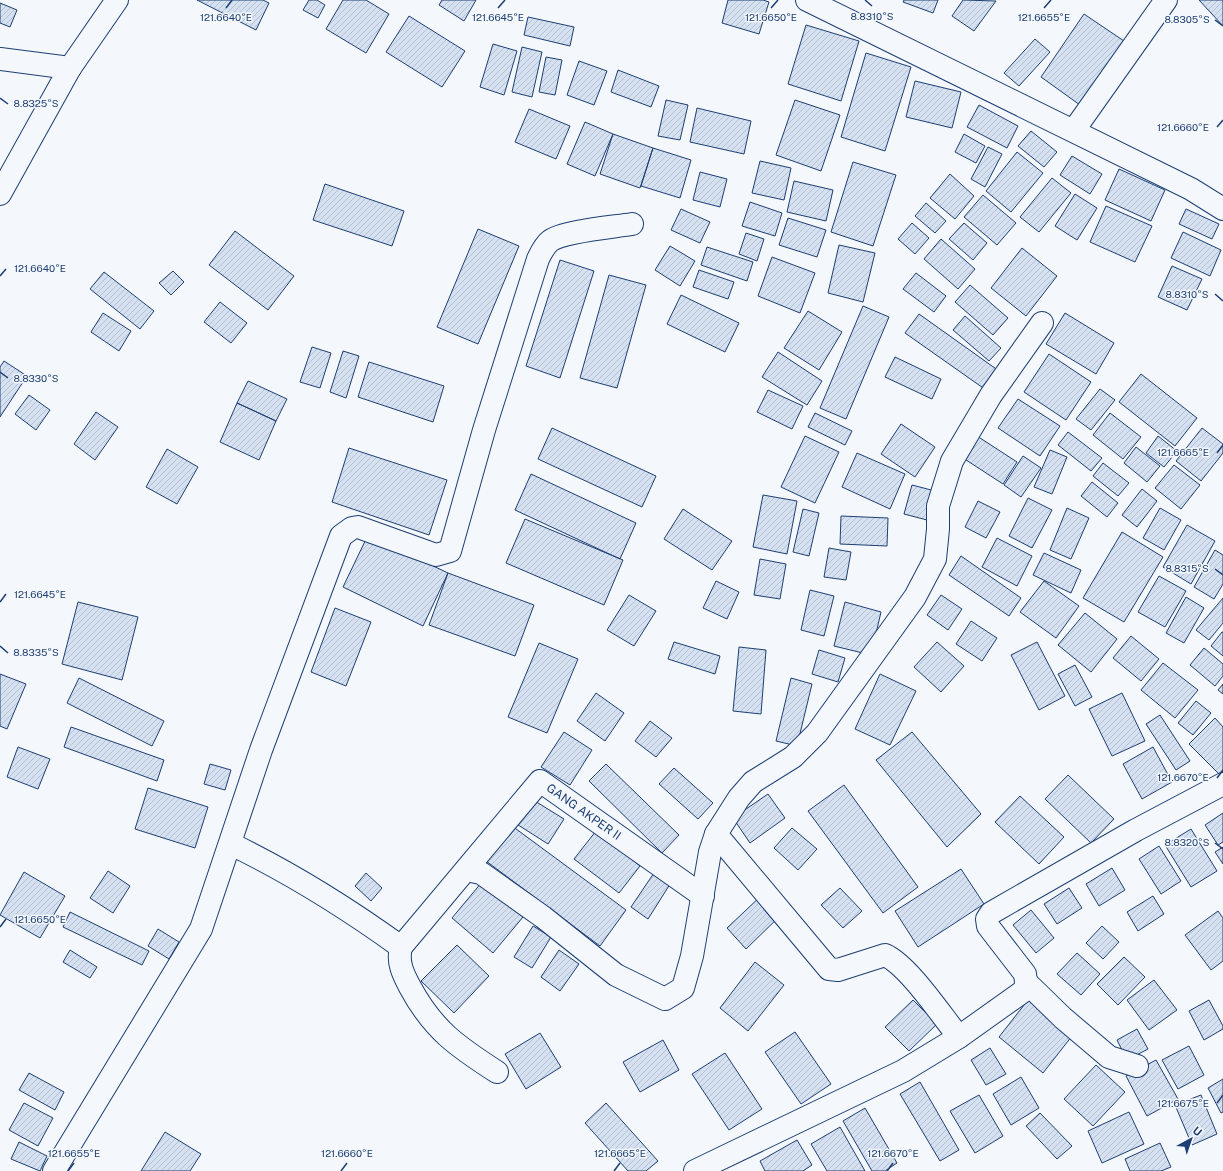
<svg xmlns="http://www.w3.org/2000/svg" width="1223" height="1171" font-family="'Public Sans',sans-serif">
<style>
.building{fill:url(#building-hatch);stroke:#1d3f73}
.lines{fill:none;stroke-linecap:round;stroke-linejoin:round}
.street-casing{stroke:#1d3f73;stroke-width:24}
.street{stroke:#f4f7fb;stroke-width:22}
.ticks{fill:none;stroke:#1d3f73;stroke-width:1.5}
.labels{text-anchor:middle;stroke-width:3;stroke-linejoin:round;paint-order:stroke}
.street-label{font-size:12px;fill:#1d3f73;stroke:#f4f7fb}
.ticks-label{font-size:10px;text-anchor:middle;fill:#1d3f73;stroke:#f4f7fb;stroke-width:3;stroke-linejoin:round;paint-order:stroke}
</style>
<defs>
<pattern id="building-hatch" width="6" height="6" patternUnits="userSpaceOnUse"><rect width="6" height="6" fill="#d5e0f0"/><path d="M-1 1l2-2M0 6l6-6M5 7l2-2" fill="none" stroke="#b6c1d1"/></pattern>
</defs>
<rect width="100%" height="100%" fill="#f4f7fb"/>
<path class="building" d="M197,0H263L269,3L256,30Z
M309,0H317L325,5L318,18L303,10Z
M343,0H366L389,14L366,53L326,29Z
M442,0H476L464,21L439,5Z
M728,0H763L769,2L759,34L722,23Z
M904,0H938L933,13L903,2Z
M963,0L996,1L974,31L952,16Z
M1199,0H1223V26Z
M0,3L17,10L10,27L0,23Z
M1084,14L1124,41L1080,105L1041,77Z
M409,16L465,51L442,87L386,52Z
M528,17L574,27L570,46L524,35Z
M806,25L859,41L841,101L788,84Z
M1035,39L1050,52L1019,86L1004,73Z
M493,44L517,51L504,95L480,87Z
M522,47L542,52L532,97L512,92Z
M866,53L911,67L885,151L841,137Z
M546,57L562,60L555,95L539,92Z
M579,61L607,71L594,105L567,95Z
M618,70L659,86L651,107L611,92Z
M915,81L961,92L952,128L906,117Z
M666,100L688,105L680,140L658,136Z
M795,100L840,115L821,171L776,155Z
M979,105L1018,126L1007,148L967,127Z
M697,108L751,121L744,154L690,142Z
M529,109L570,126L556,159L515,142Z
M585,122L613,134L595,176L567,164Z
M1031,131L1057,152L1044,167L1018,146Z
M613,134L653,148L640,188L600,174Z
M964,134L985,146L976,163L955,152Z
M988,147L1002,154L985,187L971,179Z
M653,148L691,160L680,198L641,186Z
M1017,152L1043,173L1011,212L986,191Z
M1072,156L1102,174L1090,194L1060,175Z
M760,161L791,168L784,200L752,193Z
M853,162L896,175L873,246L831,232Z
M1119,169L1165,190L1151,221L1105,200Z
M700,172L727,179L720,207L693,200Z
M950,174L974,196L955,219L930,198Z
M1052,178L1071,193L1039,232L1020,217Z
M794,181L833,190L826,221L787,212Z
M325,184L404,211L392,246L313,220Z
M1075,194L1097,208L1077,240L1055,226Z
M983,195L1016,223L997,245L964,217Z
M750,202L782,213L775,236L742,226Z
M926,203L946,221L935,233L915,216Z
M1106,206L1152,226L1135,262L1090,242Z
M681,209L710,222L700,243L671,230Z
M1186,209L1219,224L1212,239L1179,224Z
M788,218L826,230L817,257L779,245Z
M912,223L929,238L915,254L898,239Z
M964,223L987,243L973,260L949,239Z
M478,229L519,246L478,344L437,327Z
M235,231L294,276L268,310L209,265Z
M1183,232L1221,250L1210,276L1171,258Z
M746,233L764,239L757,261L739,254Z
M941,239L975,269L958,289L924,259Z
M839,245L875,253L863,302L828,293Z
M670,246L695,261L680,286L655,270Z
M707,247L753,262L747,281L701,265Z
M1022,248L1057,276L1026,316L991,288Z
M772,257L815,273L800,313L758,296Z
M560,260L594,271L560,378L526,366Z
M1172,266L1202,279L1187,310L1158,297Z
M699,270L734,282L728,299L693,287Z
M173,271L184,282L171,295L159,283Z
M104,272L154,311L140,329L90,289Z
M916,273L946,296L934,312L903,289Z
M609,275L646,285L617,388L580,378Z
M970,285L1008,318L993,335L955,302Z
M681,295L739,323L725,352L667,324Z
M220,302L247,323L231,343L204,322Z
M863,306L889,317L846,419L820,408Z
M808,311L842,332L819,370L784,348Z
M103,313L131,331L119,351L91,332Z
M1065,313L1114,343L1096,374L1046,344Z
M919,314L999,371L986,390L905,333Z
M965,316L1001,348L989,361L953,330Z
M312,347L331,353L320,388L300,382Z
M343,351L359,356L346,398L330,392Z
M778,352L822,381L807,405L762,377Z
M1049,354L1091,382L1066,420L1024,392Z
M895,357L941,379L932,399L885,377Z
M4,361L27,376L0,417V367Z
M369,362L444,386L433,422L358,397Z
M1141,374L1197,418L1175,446L1119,402Z
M248,381L287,399L276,421L237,403Z
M1100,389L1115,400L1091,430L1076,419Z
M768,390L803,406L792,429L757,412Z
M29,395L50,410L36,430L15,414Z
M1018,399L1060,426L1040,456L998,428Z
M237,403L276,421L259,460L220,442Z
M96,412L118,427L95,460L74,444Z
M815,413L852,431L845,445L808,427Z
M1110,413L1141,437L1123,459L1093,435Z
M901,424L935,447L915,477L881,454Z
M552,428L656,476L642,507L538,459Z
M1202,428L1223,444V453L1201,481L1176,461Z
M1068,432L1102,458L1091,471L1058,445Z
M805,436L839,452L815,503L781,487Z
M977,436L1017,462L1003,484L963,458Z
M1158,436L1177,451L1164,467L1146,453Z
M1136,447L1160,466L1147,482L1124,463Z
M349,448L447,480L429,535L332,502Z
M167,449L198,467L177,504L146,487Z
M1050,450L1067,457L1052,494L1034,487Z
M857,453L905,474L890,509L842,487Z
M1023,456L1041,468L1021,497L1004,485Z
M1103,463L1129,483L1118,496L1093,476Z
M1174,465L1200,485L1181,509L1155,488Z
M531,474L636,523L620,559L515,510Z
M1092,482L1118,503L1107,517L1081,496Z
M912,485L935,491L927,520L904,514Z
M1142,489L1157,501L1137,527L1122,515Z
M763,495L797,501L787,554L753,547Z
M1028,498L1052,510L1032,548L1009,536Z
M978,501L1000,512L986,538L965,527Z
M1067,508L1089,518L1071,559L1050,550Z
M1160,508L1181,520L1164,550L1143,538Z
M683,509L732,541L712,570L664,539Z
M803,509L819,513L809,556L793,552Z
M841,516L888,518L887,546L840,544Z
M525,519L623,560L604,605L506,563Z
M1187,525L1215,541L1191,584L1163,567Z
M1122,532L1163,557L1124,622L1083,598Z
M368,535L448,573L423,626L343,587Z
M997,538L1032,556L1017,586L982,567Z
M829,548L851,552L846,580L824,577Z
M1215,550L1223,555V584L1214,599L1194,587Z
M1044,553L1081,570L1071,593L1033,575Z
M961,556L1021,598L1009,616L949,575Z
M760,559L786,564L780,599L754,595Z
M448,573L534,605L515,656L429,625Z
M1159,576L1186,591L1165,627L1138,612Z
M716,581L739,592L727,619L703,608Z
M1044,581L1079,606L1056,638L1020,612Z
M810,590L834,596L824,636L801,630Z
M629,595L656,611L634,646L607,630Z
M941,595L962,609L948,630L927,615Z
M1186,597L1204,608L1184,643L1166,633Z
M1223,598V623L1209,640L1196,630Z
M78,602L138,617L122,680L62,664Z
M845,602L881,612L871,655L834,646Z
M335,608L371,622L346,686L311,672Z
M1085,613L1117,639L1091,672L1058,645Z
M971,621L997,638L982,661L956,644Z
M1222,632H1223V656L1211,646Z
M1131,636L1159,659L1141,681L1113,658Z
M674,642L720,656L715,674L668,659Z
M937,642L964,666L941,692L914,667Z
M1037,642L1065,696L1039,710L1011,655Z
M539,643L578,659L547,733L508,717Z
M739,647L766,650L761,714L733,711Z
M1204,648L1223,664V676L1215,686L1190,665Z
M819,650L845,658L838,682L812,674Z
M1163,663L1198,690L1175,718L1141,690Z
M1075,665L1092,697L1075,706L1058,674Z
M0,674L26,684L7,729L0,726Z
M880,674L916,691L890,745L855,729Z
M79,678L164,721L152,746L67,703Z
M791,678L812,684L797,746L776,741Z
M1223,684V694L1218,690Z
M596,693L624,713L605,741L577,721Z
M1122,693L1145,741L1112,756L1089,709Z
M1196,701L1211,713L1193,735L1178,723Z
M1160,715L1190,761L1176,770L1146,724Z
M1215,718L1223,727V771L1219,774L1189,744Z
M650,721L672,738L656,757L635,741Z
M71,727L164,760L157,781L64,747Z
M564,732L592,750L570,785L541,767Z
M912,732L981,814L947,847L876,760Z
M18,747L50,759L38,789L7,777Z
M1153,747L1172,782L1142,799L1123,764Z
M210,764L231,770L225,790L204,784Z
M606,764L679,835L662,853L589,781Z
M674,768L713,803L698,819L659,784Z
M1068,775L1114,819L1091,843L1045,799Z
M844,785L918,887L883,913L808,811Z
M148,788L208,807L195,848L135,829Z
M768,794L785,818L750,843L733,818Z
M1020,796L1064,837L1039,864L995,822Z
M530,798L564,819L548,844L515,823Z
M1223,813V842L1218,845L1205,825Z
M508,823L626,910L600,946L482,858Z
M792,828L817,849L798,870L774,848Z
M1191,829L1217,871L1191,887L1165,845Z
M596,831L640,866L619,893L574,859Z
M1159,846L1181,881L1161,894L1139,859Z
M1223,847V864L1215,852Z
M1112,868L1125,890L1099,906L1086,884Z
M961,869L984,904L918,947L895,911Z
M656,870L672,881L648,919L631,907Z
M108,871L130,886L113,913L90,898Z
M24,872L65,896L40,938L0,915Z
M366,873L382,888L371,901L355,886Z
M482,882L523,917L493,953L452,918Z
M840,888L862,911L843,928L821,905Z
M1069,888L1082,908L1057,924L1044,904Z
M762,895L781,915L746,949L727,928Z
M1153,896L1164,914L1138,931L1127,912Z
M1031,910L1054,938L1036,953L1013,925Z
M1218,911L1223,918V961L1211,970L1185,935Z
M70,912L149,951L142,965L63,927Z
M533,926L551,937L532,968L514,957Z
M1102,926L1119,942L1103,959L1086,943Z
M158,929L179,942L169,959L148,946Z
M457,945L489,976L454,1013L421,981Z
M70,950L97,967L90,978L63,962Z
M559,950L579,964L560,991L541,977Z
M1077,953L1100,974L1081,995L1057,974Z
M1124,957L1145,977L1118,1005L1097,984Z
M755,962L784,985L748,1031L720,1008Z
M1154,980L1177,1010L1149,1030L1127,1000Z
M913,1000L937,1024L909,1051L885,1027Z
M1028,1000L1072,1036L1043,1073L999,1037Z
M1209,1000L1223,1026V1029L1204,1040L1189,1011Z
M1137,1029L1148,1049L1127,1060L1117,1040Z
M795,1032L831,1084L801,1104L765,1052Z
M540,1033L561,1067L526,1089L505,1054Z
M663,1040L679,1070L640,1092L623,1062Z
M1189,1046L1204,1075L1178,1089L1162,1060Z
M990,1048L1006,1074L986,1085L971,1060Z
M725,1053L762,1109L729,1130L692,1074Z
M1156,1060L1178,1099L1147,1116L1126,1076Z
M1096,1065L1125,1092L1093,1126L1064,1099Z
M29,1073L64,1092L55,1110L19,1090Z
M1021,1077L1039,1108L1011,1125L993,1094Z
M1223,1079V1112L1221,1113L1208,1088Z
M920,1082L959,1150L940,1161L900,1094Z
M979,1095L1003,1136L975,1153L950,1111Z
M1201,1095L1217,1134L1192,1145L1175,1105Z
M24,1103L53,1118L38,1146L9,1130Z
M606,1103L658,1161L646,1171H628L585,1123Z
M865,1108L897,1163L885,1171H872L843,1121Z
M1129,1112L1144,1144L1102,1163L1088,1131Z
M1040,1113L1072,1146L1057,1159L1026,1126Z
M840,1127L865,1171H827L811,1144Z
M165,1132L201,1154L190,1171H141Z
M797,1140L812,1165L803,1171H765L760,1161Z
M19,1142L47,1156L40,1171L11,1159Z
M1160,1143L1171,1167L1161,1171H1130L1125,1159Z"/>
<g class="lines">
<g class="street-casing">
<g id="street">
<path d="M807,0L1191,189L1223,209"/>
<path d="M0,59L70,68"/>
<path d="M1074,130L1166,0"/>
<path d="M0,194L70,68L117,0"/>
<path d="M716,834L829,969L838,970L885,955C909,966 941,1015 959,1037"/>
<path id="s1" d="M231,844C291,873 347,908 401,947L540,781L703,896"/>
<path d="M466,870L481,873L543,917L616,975L665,999L683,988L692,956L710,852L716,834L739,798L753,782L793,757L817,733L915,597L935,559L938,529V506L952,461L991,395L1042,323"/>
<path d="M401,947C397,962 403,974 410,987C433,1030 458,1047 497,1072"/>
<path d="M1026,982L1063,1018L1109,1057L1137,1066"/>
<path d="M54,1171L201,929L261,750L341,536L352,528L358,527L436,555L450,551L484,430L538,259C541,253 544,246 550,241C563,231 614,227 632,224"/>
<path d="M695,1171L903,1071L959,1037L1025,990L1026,982L1025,974L988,926L987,919L991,913L1136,830L1223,784"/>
</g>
</g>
<use href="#street" class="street"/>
</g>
<path class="ticks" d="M865,0L872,6M226,8L232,0M498,8L505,0M771,8L778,0M1044,8L1051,0M1215,20L1223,26M0,98L8,104M1217,127L1223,120M0,276L6,269M1215,294L1223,301M0,372L8,378M1217,453L1223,445M1215,569L1223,575M0,602L6,594M0,646L8,653M1217,778L1223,770M1215,843L1223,849M0,927L6,919M1217,1103L1223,1095M68,1171L74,1163M341,1171L347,1163M614,1171L620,1163M887,1171L893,1163"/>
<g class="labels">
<g class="street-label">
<text dy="4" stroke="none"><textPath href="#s1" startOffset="469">GANG AKPER II</textPath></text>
</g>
</g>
<g class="ticks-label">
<text x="872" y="20">8.8310°S</text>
<text x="226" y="21">121.6640°E</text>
<text x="498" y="21">121.6645°E</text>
<text x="771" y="21">121.6650°E</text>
<text x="1044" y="21">121.6655°E</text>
<text x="1187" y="23">8.8305°S</text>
<text x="36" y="107">8.8325°S</text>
<text x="1183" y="131">121.6660°E</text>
<text x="40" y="272">121.6640°E</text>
<text x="1187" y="298">8.8310°S</text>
<text x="36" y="382">8.8330°S</text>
<text x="1183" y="456">121.6665°E</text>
<text x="1187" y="572">8.8315°S</text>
<text x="40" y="598">121.6645°E</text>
<text x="36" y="656">8.8335°S</text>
<text x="1183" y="781">121.6670°E</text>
<text x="1187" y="846">8.8320°S</text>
<text x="40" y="923">121.6650°E</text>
<text x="1183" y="1107">121.6675°E</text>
<text x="74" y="1157">121.6655°E</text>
<text x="347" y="1157">121.6660°E</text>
<text x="620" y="1157">121.6665°E</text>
<text x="893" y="1157">121.6670°E</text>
</g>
<g transform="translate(1191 1139) rotate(40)" stroke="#f4f7fb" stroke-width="3" paint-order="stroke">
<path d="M0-3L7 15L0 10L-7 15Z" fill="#1d3f73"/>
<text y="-6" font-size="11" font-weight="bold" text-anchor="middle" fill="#1d3f73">U</text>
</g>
</svg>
